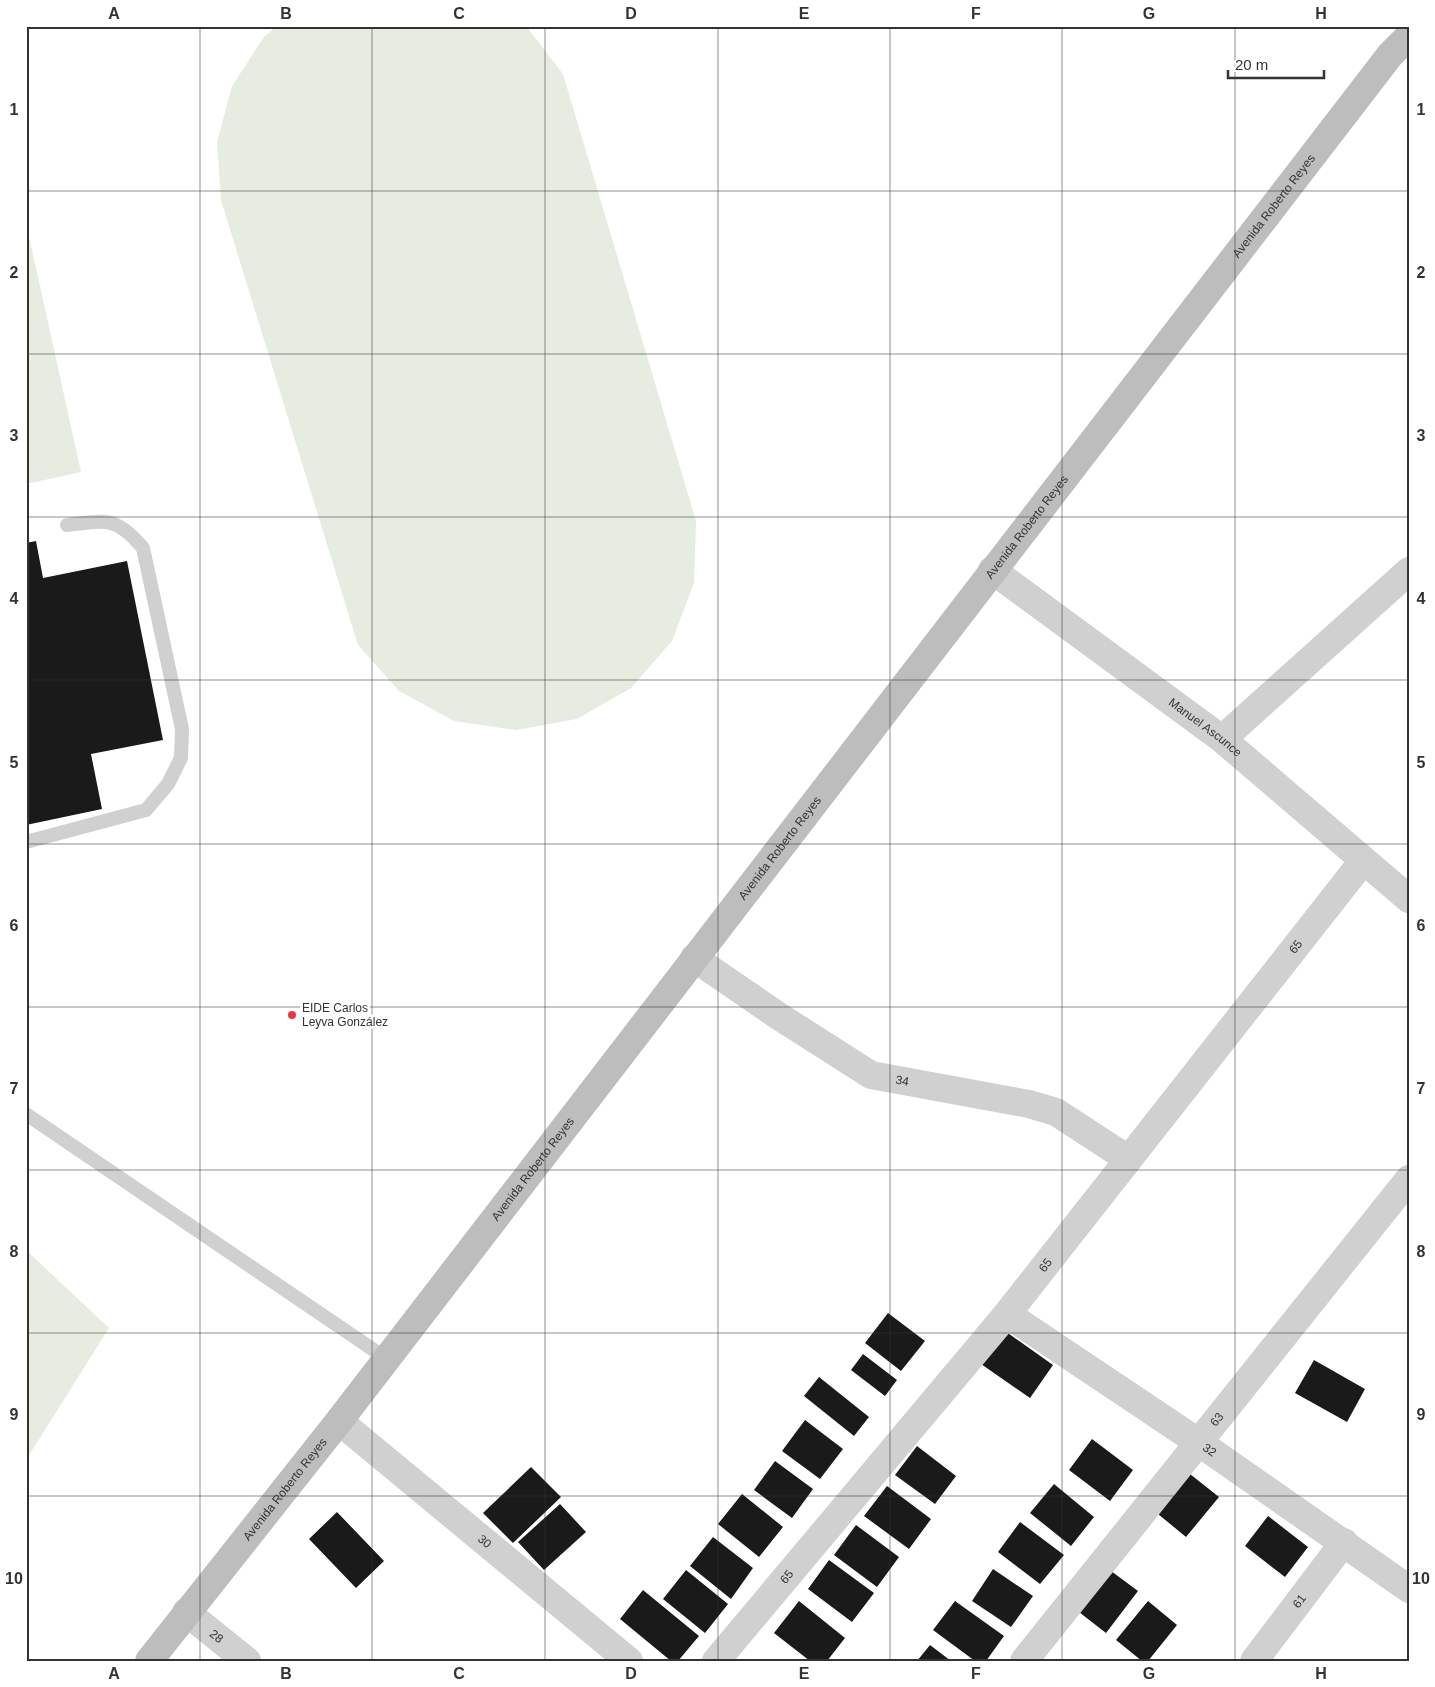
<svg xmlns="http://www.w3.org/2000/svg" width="1435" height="1687" font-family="Helvetica,sans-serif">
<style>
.green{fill:#e6ecdf}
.building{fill:#1a1a1a}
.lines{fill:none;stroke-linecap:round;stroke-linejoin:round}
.service{stroke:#d0d0d0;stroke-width:14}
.minor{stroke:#d0d0d0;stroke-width:28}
.secondary{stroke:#bdbdbd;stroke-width:28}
.grid{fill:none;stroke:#333;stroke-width:1;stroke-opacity:0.55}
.poi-dot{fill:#e63946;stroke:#fff;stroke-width:2}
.labels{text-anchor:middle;stroke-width:5;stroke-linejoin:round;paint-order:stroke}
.street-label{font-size:12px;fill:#333;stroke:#fff}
.poi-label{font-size:12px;fill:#333;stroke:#fff;text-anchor:start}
.neatline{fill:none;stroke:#333;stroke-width:2}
.grid-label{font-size:16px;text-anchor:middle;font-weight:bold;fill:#333}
</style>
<rect width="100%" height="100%" fill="#fff"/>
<path class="green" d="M277,26H526L563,74L696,521L694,583L672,641L631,688L577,719L516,730L454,721L399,691L358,645L221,200L217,142L232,86L264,37Z
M26,223L81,472L26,484Z
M26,1250L109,1328L26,1460Z"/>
<path class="building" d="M36,541L43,578L127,561L163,740L91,754L102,809L26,825V543Z
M888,1313L925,1341L901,1371L865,1343Z
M1005,1331L1053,1365L1030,1398L981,1364Z
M863,1354L897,1380L885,1396L851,1370Z
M1314,1360L1365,1389L1347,1422L1295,1393Z
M819,1377L869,1417L854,1436L804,1396Z
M805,1420L843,1449L820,1479L782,1451Z
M1092,1439L1133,1470L1110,1501L1069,1470Z
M917,1446L956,1476L935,1504L895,1475Z
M775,1461L813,1489L792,1518L754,1490Z
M531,1467L561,1497L513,1543L483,1513Z
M1190,1474L1219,1497L1186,1537L1158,1514Z
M1054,1484L1094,1517L1071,1546L1030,1513Z
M887,1486L931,1519L909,1549L864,1516Z
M742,1494L783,1527L759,1557L718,1524Z
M560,1504L586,1532L544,1570L518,1542Z
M337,1512L384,1561L356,1588L309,1539Z
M1268,1516L1308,1547L1285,1577L1245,1546Z
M1020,1522L1064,1555L1040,1584L998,1552Z
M856,1525L899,1557L877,1587L834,1555Z
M713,1537L753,1568L731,1599L690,1566Z
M829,1560L874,1593L852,1622L808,1589Z
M993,1569L1033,1596L1011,1627L972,1601Z
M686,1570L728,1604L705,1633L663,1599Z
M1111,1571L1138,1591L1106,1633L1079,1612Z
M643,1590L699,1636L678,1661H671L620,1619Z
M799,1601L845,1638L827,1661H810L774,1633Z
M955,1601L1004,1636L986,1661H975L933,1630Z
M1148,1601L1177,1625L1148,1661H1142L1116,1640Z
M930,1645L951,1661H917Z"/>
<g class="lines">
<path class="service" d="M26,842L146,810L168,784L181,758L182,729L143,548C115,515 106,521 67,525
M26,1114L387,1359"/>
<g class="minor">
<path id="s1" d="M992,570L1222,739L1409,899"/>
<path d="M1222,739L1409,571"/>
<path id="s2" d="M694,958L780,1017L871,1075L1029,1104L1056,1112L1128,1159"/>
<path id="s3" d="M1007,1314L1198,1442L1409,1589"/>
<path id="s4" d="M339,1421L629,1661"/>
<path id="s5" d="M186,1612L247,1661"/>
<path id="s6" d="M716,1661L1007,1314L1363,861"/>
<path id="s7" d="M1024,1661L1409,1179"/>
<path id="s8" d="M1254,1661L1344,1542"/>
</g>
<path class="secondary" id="s9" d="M149,1661L339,1421L1390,55L1409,36"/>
</g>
<path class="grid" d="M200,26V1661M372,26V1661M545,26V1661M718,26V1661M890,26V1661M1062,26V1661M1235,26V1661M26,191H1409M26,354H1409M26,517H1409M26,680H1409M26,844H1409M26,1007H1409M26,1170H1409M26,1333H1409M26,1496H1409"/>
<circle class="poi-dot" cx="292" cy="1015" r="5"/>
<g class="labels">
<g class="street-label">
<text dy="4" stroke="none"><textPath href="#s9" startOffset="1839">Avenida Roberto Reyes</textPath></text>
<text dy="4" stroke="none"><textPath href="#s9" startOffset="1434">Avenida Roberto Reyes</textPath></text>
<text dy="4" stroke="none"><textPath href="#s1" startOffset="265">Manuel Ascunce</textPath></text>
<text dy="4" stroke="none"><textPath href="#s9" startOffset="1029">Avenida Roberto Reyes</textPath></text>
<text dy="4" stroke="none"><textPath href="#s6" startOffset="920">65</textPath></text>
<text dy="4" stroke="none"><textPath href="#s2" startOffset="244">34</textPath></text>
<text dy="4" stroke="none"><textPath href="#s9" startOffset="624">Avenida Roberto Reyes</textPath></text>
<text dy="4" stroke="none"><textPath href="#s6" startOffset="515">65</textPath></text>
<text dy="4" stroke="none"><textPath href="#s7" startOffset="309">63</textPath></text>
<text dy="4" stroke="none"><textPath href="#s3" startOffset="244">32</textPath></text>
<text dy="4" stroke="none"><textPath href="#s9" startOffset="219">Avenida Roberto Reyes</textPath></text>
<text dy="4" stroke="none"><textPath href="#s4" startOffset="189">30</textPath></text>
<text dy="4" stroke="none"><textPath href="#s6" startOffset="110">65</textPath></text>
<text dy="4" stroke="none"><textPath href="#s8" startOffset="75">61</textPath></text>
<text dy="4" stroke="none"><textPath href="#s5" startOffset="39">28</textPath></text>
</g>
<g class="poi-label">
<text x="302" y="1012">EIDE Carlos<tspan x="302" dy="14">Leyva González</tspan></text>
</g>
</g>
<rect width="1435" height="1687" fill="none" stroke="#ffffff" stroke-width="55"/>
<path d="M1228 70v8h96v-8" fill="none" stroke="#333333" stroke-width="2.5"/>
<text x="1235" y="70" font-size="15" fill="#333333" stroke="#ffffff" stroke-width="4" paint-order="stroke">20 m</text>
<rect x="28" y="28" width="1380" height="1632" class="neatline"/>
<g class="grid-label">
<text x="114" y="19">A</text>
<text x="286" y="19">B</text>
<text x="459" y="19">C</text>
<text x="631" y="19">D</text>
<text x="804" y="19">E</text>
<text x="976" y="19">F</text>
<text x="1149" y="19">G</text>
<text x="1321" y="19">H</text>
<text x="14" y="115">1</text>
<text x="1421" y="115">1</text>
<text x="14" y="278">2</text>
<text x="1421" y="278">2</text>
<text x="14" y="441">3</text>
<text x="1421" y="441">3</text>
<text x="14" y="604">4</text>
<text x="1421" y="604">4</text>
<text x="14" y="768">5</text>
<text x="1421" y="768">5</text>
<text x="14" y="931">6</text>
<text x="1421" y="931">6</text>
<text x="14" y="1094">7</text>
<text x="1421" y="1094">7</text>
<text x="14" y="1257">8</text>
<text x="1421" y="1257">8</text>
<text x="14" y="1420">9</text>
<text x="1421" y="1420">9</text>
<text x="14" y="1584">10</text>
<text x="1421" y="1584">10</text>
<text x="114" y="1679">A</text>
<text x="286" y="1679">B</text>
<text x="459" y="1679">C</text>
<text x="631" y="1679">D</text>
<text x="804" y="1679">E</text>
<text x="976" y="1679">F</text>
<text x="1149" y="1679">G</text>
<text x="1321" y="1679">H</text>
</g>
</svg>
